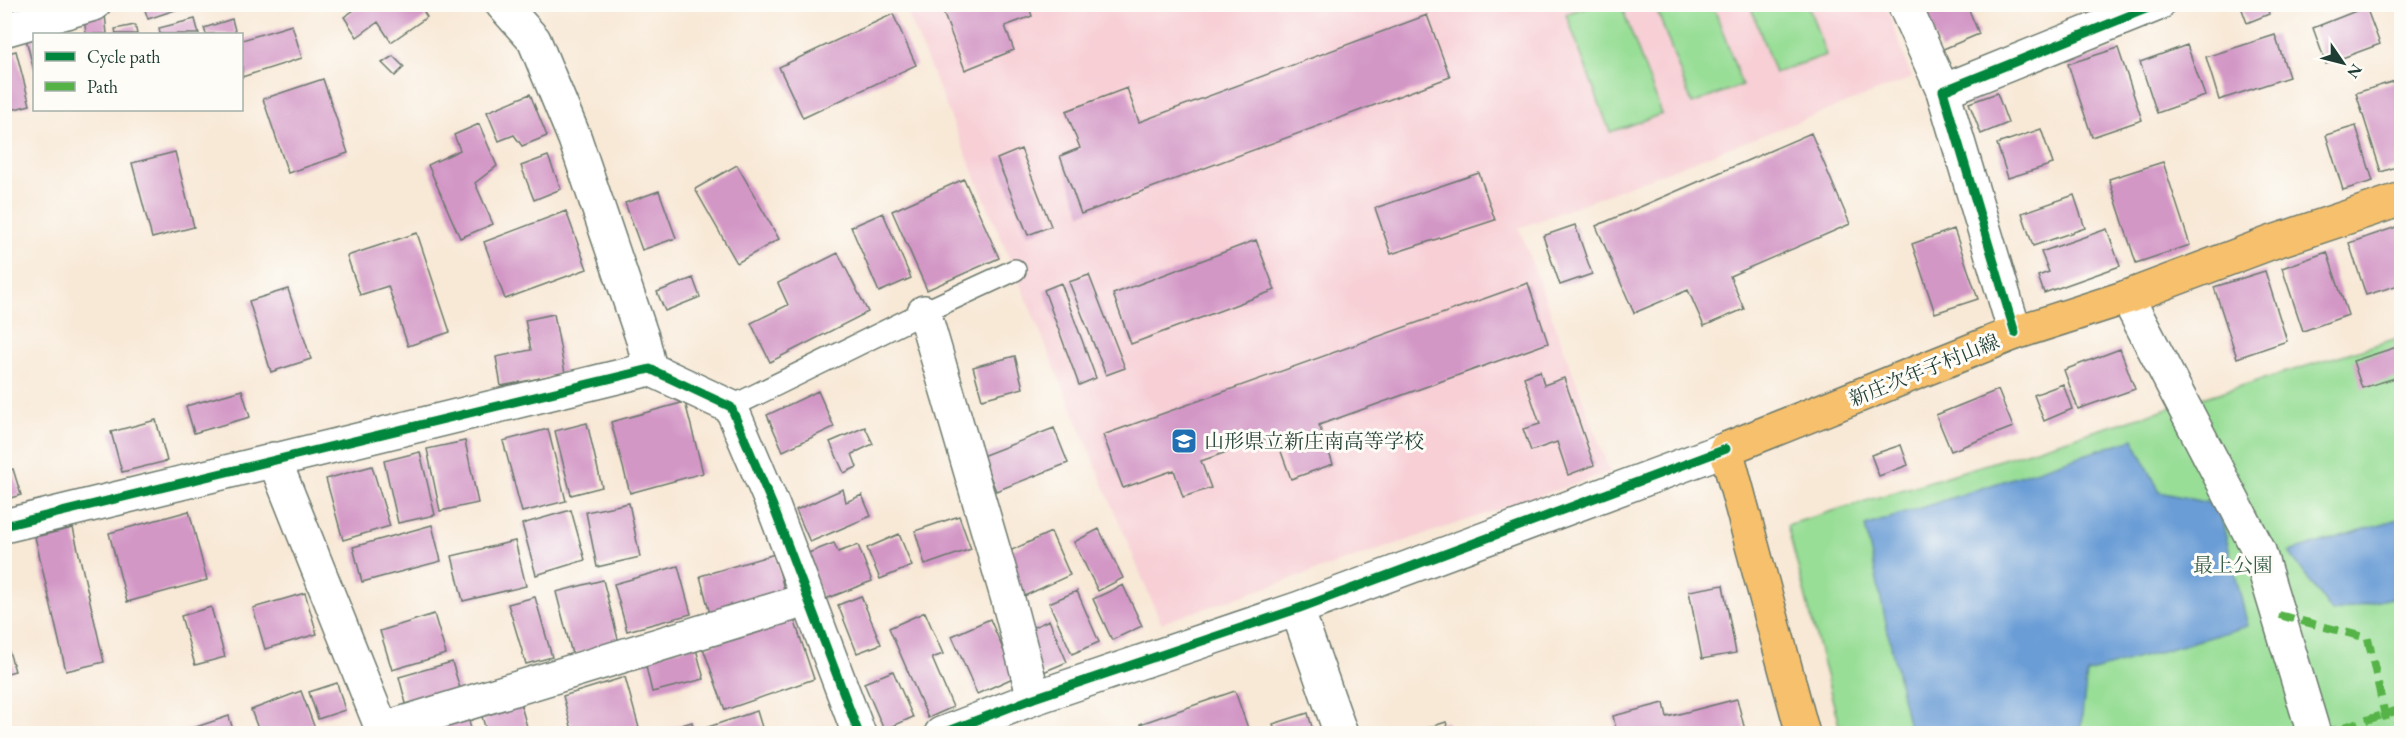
<svg xmlns="http://www.w3.org/2000/svg" width="2406" height="738" font-family="'EB Garamond','Noto Serif JP',serif">
<style>
.built{fill:#f7cfd5}
.green{fill:#99de97;stroke:#5c8e66;stroke-width:1.5}
.water{fill:#6b9dd6;stroke:#456d85;stroke-width:1.5}
.building{fill:#d397c6}
.lines{fill:none;stroke-linecap:round;stroke-linejoin:round}
.lane-casing{stroke:#6b796d;stroke-width:24}
.street-casing{stroke:#6b796d;stroke-width:36}
.primary-casing{stroke:#6b796d;stroke-width:36}
.lane{stroke:#fff;stroke-width:21}
.street{stroke:#fff;stroke-width:33}
.primary{stroke:#f7c06c;stroke-width:33}
.quiet{stroke:#55b346;stroke-width:8;stroke-dasharray:15 8;stroke-linecap:butt}
.cycleway-casing{stroke:#fdfcf7;stroke-width:13}
.cycleway{stroke:#00873e;stroke-width:9}
.labels{text-anchor:middle;stroke-width:6;stroke-linejoin:round;paint-order:stroke}
.street-label{font-size:20px;fill:#1f3d34;stroke:#fdfcf7}
.poi-label{font-size:20px;fill:#1f3d34;stroke:#fdfcf7;text-anchor:start}
.park-label{font-size:20px;fill:#375d48;stroke:#fdfcf7}
</style>
<rect width="100%" height="100%" fill="#fdfcf7"/>
<filter id="ink" filterUnits="userSpaceOnUse"><feTurbulence type="fractalNoise" baseFrequency=".0167" numOctaves="2"/><feDisplacementMap in="SourceGraphic" scale="12" xChannelSelector="R" yChannelSelector="G"/><feConvolveMatrix kernelMatrix="1 2 1 2 8 2 1 2 1" color-interpolation-filters="sRGB"/></filter>
<filter id="wash" filterUnits="userSpaceOnUse"><feTurbulence type="fractalNoise" baseFrequency=".008" numOctaves="4" result="noise"/><feDisplacementMap in="SourceGraphic" scale="24" xChannelSelector="R" yChannelSelector="G"/><feGaussianBlur stdDeviation="1.35" result="paint"/><feColorMatrix in="noise" values="0 0 0 0 0 0 0 0 0 0 0 0 0 0 0 0 0 1.4 0 .05"/><feComposite in="paint" operator="in"/></filter>
<g filter="url(#wash)">
<rect width="100%" height="100%" fill="#f8e8d6"/>
<path class="built" d="M904,5H1886L1912,78L1519,228L1610,472L1161,623Z"/>
<path class="green" d="M1591,5H1621L1662,114L1610,132L1566,14Z
M1655,5H1713L1742,85L1692,104Z
M1750,5H1808L1826,55L1775,73Z
M2401,337V733H1841L1787,525Z"/>
<path class="water" d="M2133,439L2160,492L2218,505L2248,626L2087,673L2080,733H1910L1865,526Z
M2401,518V596L2332,612L2289,552Z"/>
<g id="blocks">
<path class="building" d="M5,4L36,5L5,16Z
M143,4H177L178,9L148,19Z
M363,4H419L427,17L391,42L378,22L357,37L344,17Z
M940,4H1028L1032,16L1005,26L1014,50L965,70Z
M2240,4H2266L2269,14L2247,23Z
M1923,5H1967L1979,34L1941,50Z
M2366,7L2380,44L2326,64L2313,28Z
M105,14L107,34H86L84,17Z
M893,14L916,65L803,118L779,67Z
M1427,15L1450,77L1081,214L1060,156L1080,148L1066,111L1127,88L1139,122Z
M195,19L199,34H160L159,28Z
M232,19L236,34H206L204,28Z
M135,25L137,34H116L115,29Z
M292,25L302,58L242,77V40Z
M2275,35L2289,77L2219,100L2206,57Z
M34,37V71L26,39Z
M2187,45L2205,96L2157,113L2140,62Z
M2118,48L2142,120L2092,137L2068,64Z
M16,51L30,105L4,112V54Z
M393,56L404,67L395,76L382,63Z
M323,79L348,153L288,173L263,99Z
M2398,80L2402,89V165L2381,172L2356,93Z
M1997,93L2008,123L1981,134L1969,103Z
M530,94L547,136L522,146L514,135L499,141L487,112Z
M479,124L497,166L475,183L493,224L460,238L428,165L460,150L454,135Z
M2356,126L2373,181L2343,190L2326,135Z
M2041,129L2053,164L2008,178L1997,144Z
M1811,133L1850,224L1730,276L1744,309L1704,326L1688,290L1634,313L1596,226Z
M1021,149L1051,226L1028,235L997,159Z
M175,152L194,227L152,238L132,163Z
M548,156L561,189L534,200L521,166Z
M2163,162L2190,245L2136,263L2109,179Z
M737,165L779,239L737,263L695,189Z
M1479,173L1495,220L1391,254L1375,208Z
M964,179L999,258L927,290L892,211Z
M659,191L676,238L642,250L625,203Z
M2074,195L2085,228L2033,246L2022,213Z
M566,211L587,269L505,299L484,242Z
M883,213L911,278L879,292L851,227Z
M1575,225L1592,274L1560,285L1543,236Z
M2402,225V284L2366,295L2349,243Z
M1954,229L1978,299L1935,313L1912,244Z
M2107,229L2120,266L2044,293L2038,276L2049,272L2041,252Z
M417,233L450,332L408,346L388,286L360,295L347,256Z
M1256,240L1275,290L1131,344L1113,294Z
M2327,252L2348,315L2303,331L2282,268Z
M838,253L868,312L770,362L751,323L788,305L778,283Z
M2265,271L2287,341L2237,358L2214,287Z
M1089,275L1125,368L1106,375L1069,282Z
M693,278L700,297L665,311L657,292Z
M1061,283L1096,378L1079,385L1044,290Z
M1528,283L1548,343L1319,425L1333,464L1291,479L1275,435L1201,461L1211,488L1183,497L1174,470L1123,488L1103,435Z
M288,289L311,359L271,372L249,301Z
M554,314L565,373L501,386L496,357L531,350L525,320Z
M2397,347L2402,361V376L2362,388L2353,361Z
M2120,349L2135,389L2078,409L2064,370Z
M1015,356L1023,388L982,399L973,367Z
M1540,371L1544,385L1564,378L1594,465L1568,475L1557,442L1531,451L1523,429L1540,424L1524,377Z
M2063,384L2072,409L2044,421L2034,395Z
M242,390L250,417L194,433L186,406Z
M1998,390L2013,427L1951,451L1936,415Z
M818,391L834,427L783,451L767,415Z
M685,402L703,473L630,493L611,422Z
M156,420L167,461L122,472L111,432Z
M587,423L602,487L571,495L555,431Z
M865,427L873,444L852,454L857,467L844,473L830,442Z
M1054,428L1068,463L996,491L982,456Z
M548,429L566,501L522,512L503,441Z
M465,441L478,503L440,511L427,449Z
M1901,445L1908,465L1879,476L1871,455Z
M420,452L435,515L398,523L384,461Z
M372,466L390,526L343,540L326,479Z
M13,469L21,495L4,500V472Z
M843,489L846,502L862,495L871,516L810,542L796,510Z
M629,503L640,557L597,567L586,512Z
M571,510L585,560L536,575L522,524Z
M189,511L207,580L127,602L109,533Z
M959,516L971,549L925,565L915,531Z
M432,525L441,561L362,582L353,547Z
M73,528L104,662L66,671L35,537Z
M1099,529L1123,578L1098,591L1074,542Z
M1051,532L1070,575L1020,598L1001,555Z
M899,534L912,566L880,579L867,548Z
M515,541L526,586L463,601L452,556Z
M834,543L838,552L858,545L872,581L823,600L806,554Z
M775,554L785,593L710,614L700,576Z
M678,566L691,614L627,631L614,584Z
M603,580L619,643L572,654L556,592Z
M1123,585L1142,626L1112,640L1093,599Z
M1723,585L1736,653L1702,659L1689,591Z
M1077,591L1099,642L1072,654L1049,603Z
M305,593L317,634L265,649L253,608Z
M861,596L881,644L857,653L838,605Z
M535,597L552,657L526,664L508,604Z
M211,607L225,657L195,665L181,616Z
M925,612L943,654L932,658L953,707L928,718L889,628Z
M434,614L446,654L392,670L380,631Z
M793,616L814,679L725,710L703,648Z
M990,619L1015,677L977,694L952,636Z
M1049,620L1067,662L1041,673L1023,632Z
M4,635L15,671L4,674Z
M695,645L704,679L652,692L644,658Z
M452,662L462,695L408,711L399,677Z
M893,671L913,717L884,730L864,683Z
M625,677L639,728L619,734H573L563,696Z
M337,683L345,710L318,719L309,692Z
M301,691L317,734H260L251,710Z
M1235,691L1250,734H1143L1140,724Z
M1737,699L1746,734H1617L1613,716L1664,703L1667,717Z
M520,702L529,734H487L481,713Z
M757,711L764,734H707L705,728Z
M1308,713L1314,734H1276L1273,724Z
M229,716L234,734H178V733Z
M468,716L472,734H409Z
M692,722L695,734H655V733Z
M1446,722L1450,734H1412V733Z"/>
</g>
</g>
<g filter="url(#ink)">
<use href="#blocks" fill-opacity="0" stroke="#6b796d" stroke-width="1.5"/>
<g class="lines">
<g class="lane-casing">
<path id="lane" d="M731,407L924,312L1015,270"/>
</g>
<g class="street-casing">
<path id="street" d="M502,4L534,40L575,139L643,340L650,369
M1904,4L1943,91
M4,30L94,4
M2127,297L2259,551L2314,734
M924,312L1007,596L1034,698
M2015,333L1943,91L2158,4
M274,459L384,734
M4,526L650,369L731,407L773,506L859,734
M1297,609L1341,734
M383,729L809,599
M941,734L1034,698L1297,609L1726,449"/>
</g>
<g class="primary-casing">
<path id="primary" d="M1803,734L1726,449L2015,333L2127,297L2270,243L2402,199"/>
</g>
<use href="#lane" class="lane"/>
<use href="#street" class="street"/>
<use href="#primary" class="primary"/>
<path class="quiet" d="M2279,615L2368,638L2389,734
M2322,734L2402,709"/>
<g class="cycleway-casing">
<path id="cycleway" d="M2015,333L1943,91L2158,4
M4,526L650,369L731,407L773,506L859,734
M941,734L1034,698L1297,609L1726,449"/>
</g>
<use href="#cycleway" class="cycleway"/>
</g>
</g>
<defs>
<g id="school-square" transform="scale(1.35)"><rect x="-9" y="-9" width="18" height="18" rx="4" fill="#1f6fb2" stroke="#fdfcf7"/><path d="M0-5L7-2L0 1L-7-2ZM-4 1L0 2.5L4 1V4Q0 6-4 4Z" fill="#fff"/></g>
</defs>
<g fill-rule="evenodd">
<use href="#school-square" x="1184" y="441"/>
</g>
<g class="labels">
<g class="street-label">
<text transform="translate(1924 370) rotate(-22)" y="7">新庄次年子村山線</text>
</g>
<g class="poi-label">
<text x="1204" y="448">山形県立新庄南高等学校</text>
</g>
<g class="park-label">
<text x="2233" y="572">最上公園</text>
</g>
</g>
<rect width="2406" height="738" fill="none" stroke="#fdfcf7" stroke-width="24"/>
<rect x="33" y="33" width="210" height="78" fill="#fdfcf7" stroke="#a4b0a9" stroke-width="1.5"/>
<rect x="45" y="52" width="30" height="9" fill="#00873e" stroke="#a4b0a9" stroke-width="1.5"/>
<text x="87" y="63" font-size="18" fill="#1f3d34">Cycle path</text>
<rect x="45" y="82" width="30" height="9" fill="#55b346" stroke="#a4b0a9" stroke-width="1.5"/>
<text x="87" y="93" font-size="18" fill="#1f3d34">Path</text>
<g transform="translate(2343 63) rotate(125)" stroke="#fdfcf7" stroke-width="4.5" paint-order="stroke">
<path d="M0-4.5L10 22L0 15L-10 22Z" fill="#1f3d34"/>
<text y="-9" font-size="16" font-weight="bold" text-anchor="middle" fill="#1f3d34">N</text>
</g>
</svg>
